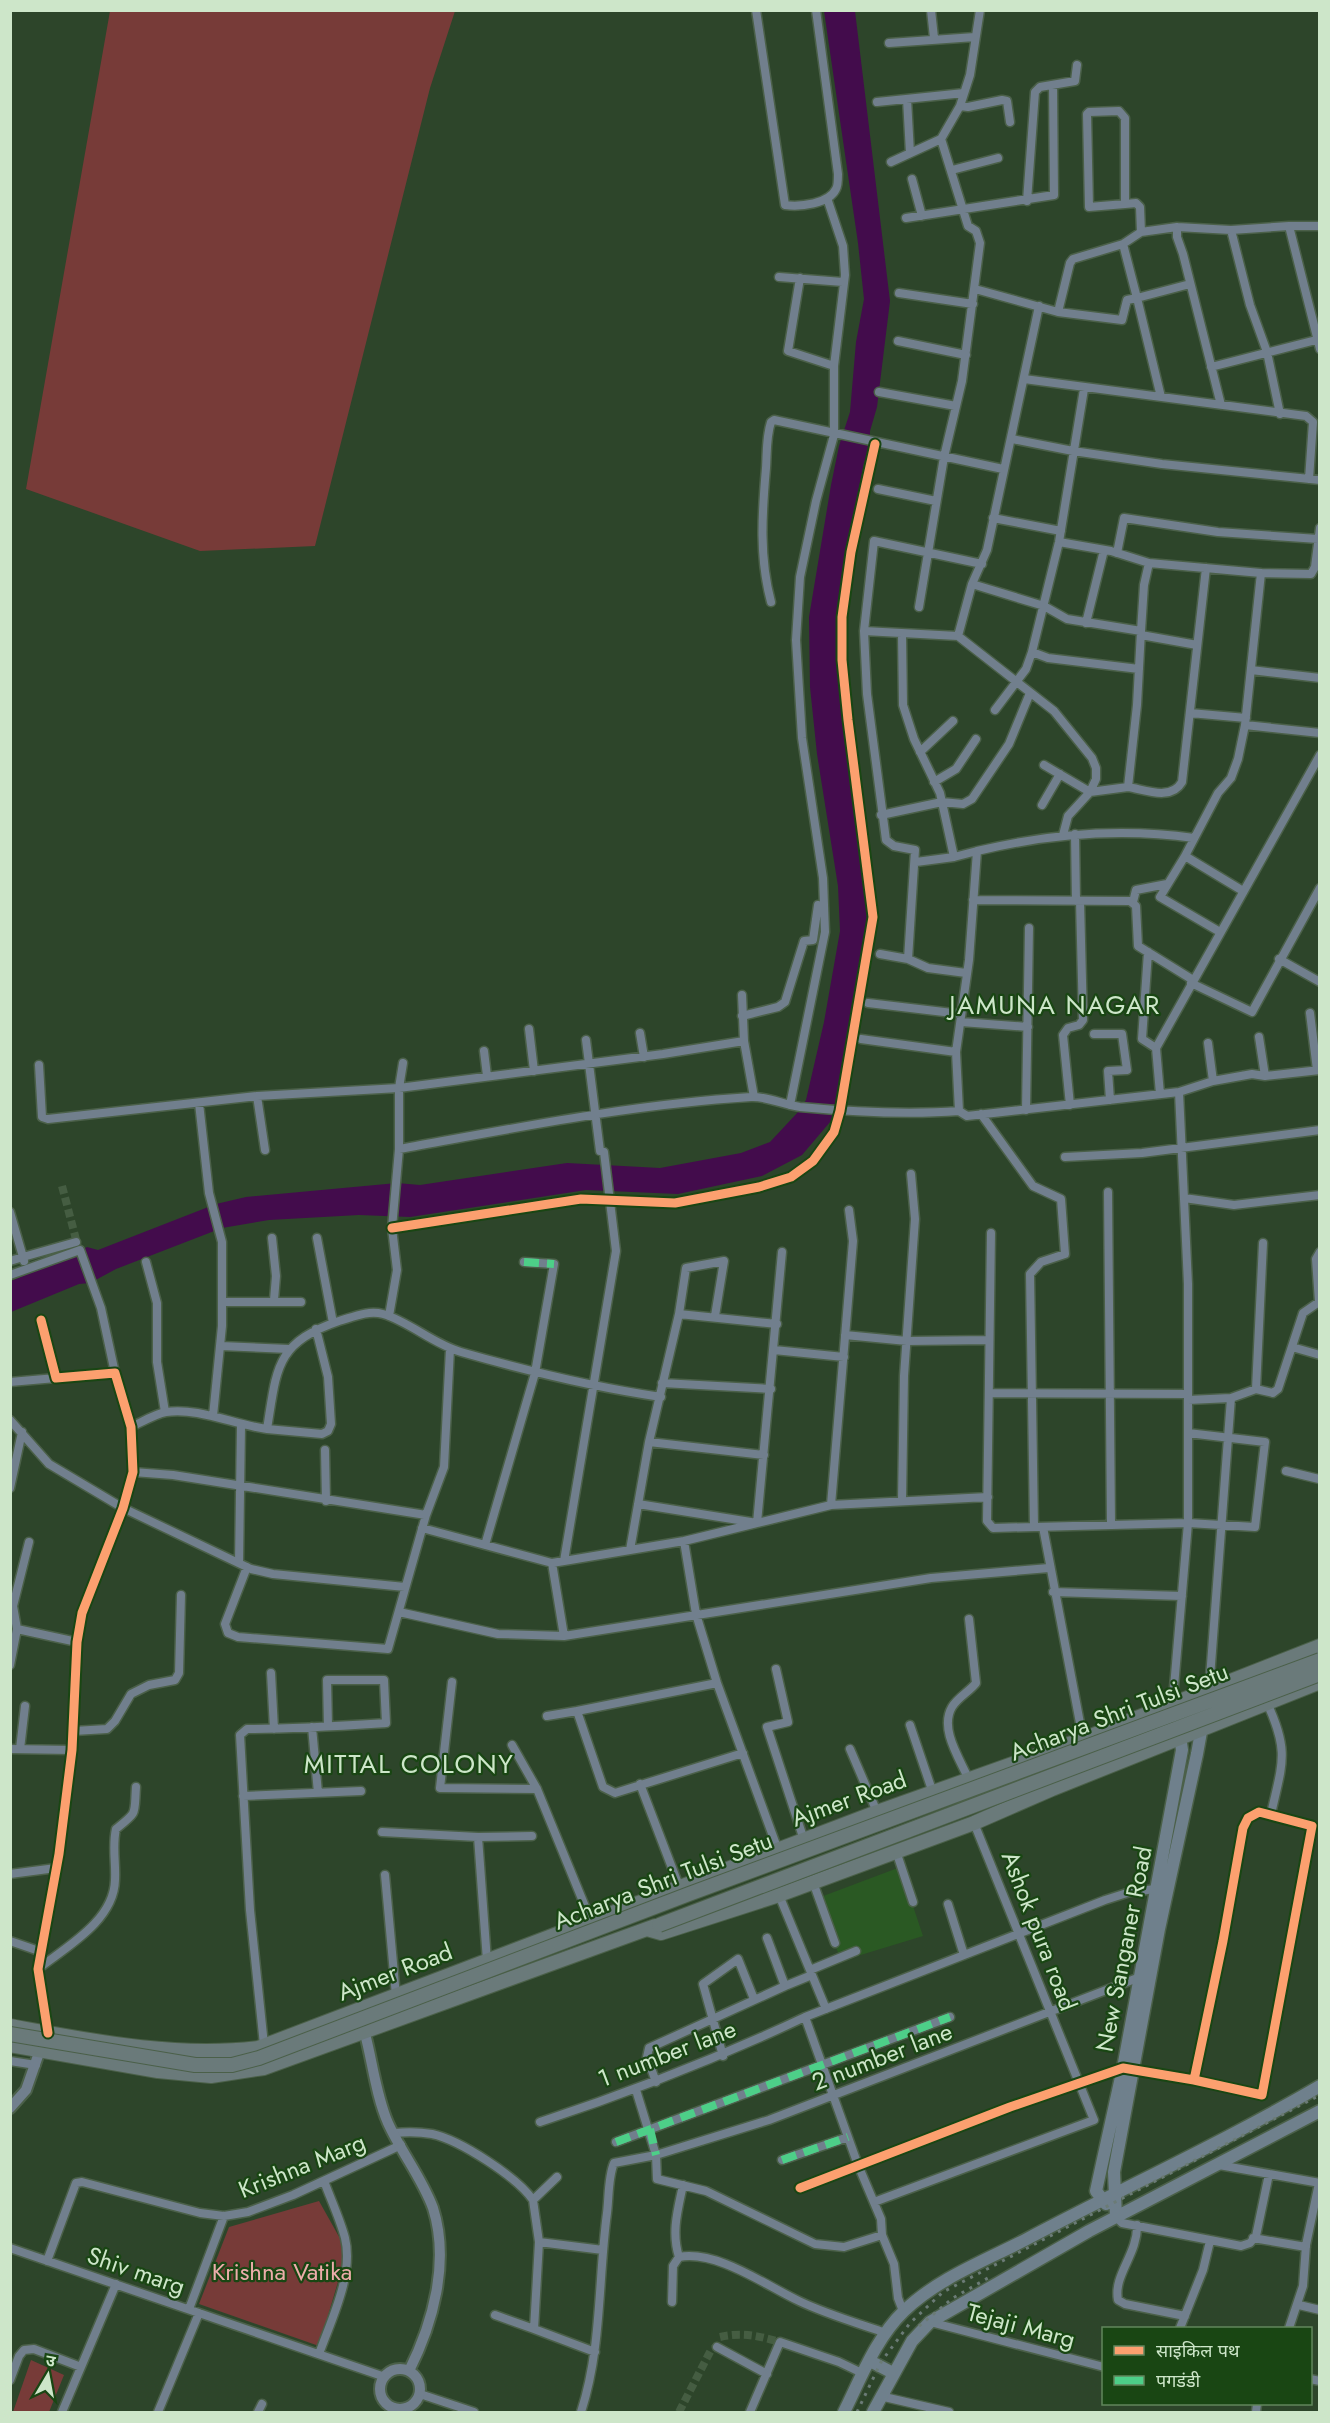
<svg xmlns="http://www.w3.org/2000/svg" width="1330" height="2423" font-family="Jost,'Noto Sans Devanagari',sans-serif">
<style>
.built{fill:#2a5923}
.green{fill:#773b38}
.water{fill:#430c4c}
.lines{fill:none;stroke-linecap:round;stroke-linejoin:round}
.minor-tunnel{stroke:#455d42;stroke-width:8;stroke-dasharray:8 4;stroke-linecap:butt}
.minor-casing{stroke:#4b6049;stroke-width:11}
.tertiary-casing{stroke:#4b6049;stroke-width:14}
.secondary-casing{stroke:#4b6049;stroke-width:15}
.trunk-casing{stroke:#4b6049;stroke-width:16}
.minor{stroke:#717f8d;stroke-width:8}
.tertiary{stroke:#717f8d;stroke-width:10}
.secondary{stroke:#6f808c;stroke-width:12}
.trunk{stroke:#6a7a7a;stroke-width:14}
.rail{stroke:#6b7b76;stroke-width:3;stroke-dasharray:3 6;stroke-linecap:butt}
.trunk-bridge-casing{stroke:#4b6049;stroke-width:16;stroke-linecap:butt}
.trunk-bridge{stroke:#6a7a7a;stroke-width:14}
.quiet{stroke:#4dcf88;stroke-width:8;stroke-dasharray:15 8;stroke-linecap:butt}
.cycleway-casing{stroke:#194613;stroke-width:13}
.cycleway{stroke:#fca06f;stroke-width:9}
.labels{text-anchor:middle;stroke-width:4.5;stroke-linejoin:round;paint-order:stroke}
.street-label{font-size:24px;fill:#cde6c9;stroke:#194613}
.park-label{font-size:24px;fill:#edadab;stroke:#194613}
.neighbourhood-label{font-size:26px;letter-spacing:1.5px;fill:#cde6c9;stroke:#194613}
</style>
<rect width="100%" height="100%" fill="#2d452a"/>
<path class="built" d="M903,1866L917,1901L912,1903L923,1936L841,1961L818,1898Z"/>
<path class="green" d="M110,11H455L430,88L315,546L200,551L26,489Z
M319,2201L342,2242L343,2265L319,2346L199,2304L229,2227Z
M31,2360L64,2375L49,2412H13Z"/>
<path class="water" d="M824,11H855L890,301L877,407L870,431V450L864,462L839,596L837,668L868,921L865,957L843,1067L836,1115L802,1155L762,1176L678,1194L586,1190L410,1217L359,1215L269,1220L222,1228L116,1269L90,1283L79,1284L11,1312V1281L72,1256L87,1247L98,1250L216,1204L246,1197L397,1183L420,1185L567,1163L660,1168L741,1153L770,1142L799,1111L806,1100L824,1022L840,931L838,886L817,754L810,687L809,617L831,485L839,446L850,412L856,342L864,299L858,243Z"/>
<g class="lines">
<path class="minor-tunnel" d="M62,1186L78,1247
M720,2337C742,2332 759,2336 780,2342
M679,2412L711,2350L717,2347"/>
<g class="minor-casing">
<path id="minor" d="M756,10L785,205C800,207 829,204 836,189C838,186 838,178 838,174L816,10
M931,10L934,38
M889,43L975,37
M907,99L910,153
M877,102L964,93
M960,106L968,107L1002,100L1007,101L1010,122
M1119,111L1125,118V204L1089,207L1087,114L1089,112Z
M891,162L941,139L960,106L970,75L980,10
M952,170L998,158
M912,179L922,216
M827,198L843,246L845,275L834,366
M1027,201L1035,92L1040,87L1075,81L1077,65
M1125,204L1136,203L1140,207L1141,232
M906,218L1054,195L1053,86
M1320,226H1289L1320,349
M1123,244L1141,232L1177,227
M779,277L843,282
M975,289L1058,312
M899,293L973,304
M1039,306L987,550L972,584L1044,606L1067,619L1141,631L1144,585L1149,563
M898,341L966,355
M1211,367L1320,339
M1024,379L1306,416L1313,422L1309,479
M879,392L956,406
M1161,397L1137,298L1127,300L1122,320L1058,312L1070,263L1073,259L1123,244L1137,298L1190,284
M1221,405L1183,254L1177,237V227L1231,230
M1280,414L1267,352L1250,305L1231,230L1289,226
M1012,439L1073,451L1162,464L1320,480
M878,489L936,501
M993,518L1061,531
M1059,542L1111,551L1149,563L1261,573
M1117,553L1124,518L1218,532L1318,539
M771,602C759,557 762,514 766,468C767,454 766,437 771,422L774,420L1003,469
M919,607L944,457L962,381L980,243L976,231L968,226L941,139
M1086,623L1104,550
M864,631L958,636L1054,711L1092,758L1096,768V779L1090,792L1068,816L1063,835
M1141,631L1137,705L1128,787C1146,790 1171,801 1182,782L1206,568
M902,635L903,705L914,739L940,793L954,857L977,851
M1141,635L1197,645
M958,636L972,584
M1032,652L1048,658L1139,669
M1251,670L1320,678
M995,710L1026,669L1032,652L1059,542L1084,389
M1190,713L1246,718
M1245,725L1320,733
M920,752L953,721
M1044,765L1090,792L1128,787
M934,782L956,769L976,739
M1042,805L1060,774
M881,815L942,802L963,804L972,799L1009,744L1030,693
M1075,834L1076,901
M1194,838C1122,828 1048,834 977,851L969,960L956,1052L959,1111L967,1116L1179,1092L1213,1081L1252,1074L1265,1076L1320,1070
M1185,856L1160,897L1220,932
M916,862L954,857
M1243,891L1185,856L1218,793L1231,778L1238,759L1245,725L1261,573L1311,574L1315,567L1320,528
M973,900L1130,901L1136,906L1138,946L1193,980
M1133,902L1136,890L1167,884
M1148,952L1142,1039L1156,1048
M880,954L908,959L928,968L966,973
M908,959L915,850L894,846L886,840L867,694L864,631L874,541L982,564
M1279,959L1320,982
M1191,983L1252,1012L1320,888
M742,995L744,1041L754,1097
M868,1003L961,1014
M1310,1013L1317,1070
M742,1016L778,1007L785,1002L804,941L813,940L818,905
M961,1022L1028,1027
M529,1029L534,1071
M640,1033L644,1057
M1094,1034H1122L1127,1070L1108,1071L1110,1100
M1259,1037L1265,1076
M861,1039L956,1052
M586,1040L600,1151
M1208,1043L1213,1081
M484,1051L487,1076
M39,1065L42,1117L48,1119L257,1096L399,1088L663,1054L744,1041
M1160,1094L1156,1048L1320,755
M257,1096L265,1150
M199,1103L209,1193L222,1242V1326L213,1416
M790,1105L825,932L823,878L802,738L796,640L800,577L816,501L834,435V366L788,351L800,278
M1070,1105L1063,1035L1068,1028L1079,1025L1083,1020L1080,901
M1026,1110L1029,928
M981,1114L1033,1186L1061,1199L1065,1254L1041,1262L1030,1274L1034,1527
M399,1149C516,1128 633,1104 751,1097C767,1096 784,1105 800,1107C853,1112 906,1115 959,1111
M1065,1157L1142,1153L1320,1130
M1108,1192L1111,1525
M1184,1198L1234,1205L1320,1195
M10,1212L23,1257L76,1242
M392,1228L581,1199L675,1203L759,1187L791,1177L813,1161L834,1132L840,1111L873,917L848,720L842,660V617L851,552L875,444
M991,1233L987,1521L993,1528L1188,1523L1255,1527L1265,1442L1188,1433
M272,1238L276,1276L274,1300
M317,1238L333,1323
M10,1261L23,1257L24,1261
M146,1262L157,1303V1362L165,1412
M10,1275L80,1250L101,1308L115,1373
M223,1302H301
M679,1314L777,1324
M389,1316L397,1270L392,1228L399,1149V1088L403,1063
M41,1320L56,1378L115,1373L131,1427L133,1472L123,1508L82,1613L77,1642L72,1750L59,1854L38,1969L48,2033
M845,1335L907,1341L989,1340
M221,1346L289,1349
M1292,1347L1320,1355
M774,1350L844,1357
M10,1382L56,1378
M662,1383L771,1389
M1256,1389L1263,1243
M989,1393L1188,1394
M1188,1400L1231,1398L1256,1389L1273,1393L1278,1389L1303,1313L1319,1302L1316,1259L1320,1252
M10,1420L49,1464L123,1508L251,1569L273,1574L405,1587
M131,1427C142,1422 155,1414 166,1412C198,1407 235,1425 267,1429C277,1368 275,1343 339,1321C353,1317 368,1310 383,1314C410,1322 433,1344 461,1352C527,1371 592,1387 661,1397
M267,1429L322,1434L328,1431L331,1424L328,1377L316,1329
M649,1442L764,1455
M325,1450L326,1501
M1286,1471L1319,1479
M133,1472L173,1475L426,1515
M10,1488L22,1432
M902,1500L904,1376L915,1219L911,1174
M638,1504L757,1523L782,1252
M831,1505L853,1241L849,1210
M1043,1527L1083,1739
M422,1528L552,1563L684,1541L831,1505L988,1497
M684,1541L696,1614L717,1683L778,1850
M485,1545L535,1373L554,1264L524,1262
M630,1550L649,1442L679,1314L686,1268L724,1261L715,1316
M564,1561L616,1251L604,1152
M239,1563L241,1426
M552,1563L564,1636
M247,1567L225,1624L228,1633L238,1637L388,1649L426,1515L444,1467L450,1349
M1053,1592L1182,1596
M399,1612L498,1634L564,1636L931,1578L1049,1568
M17,1629L77,1642
M10,1665L17,1629L13,1606L29,1542
M776,1669L788,1722L767,1727L804,1840
M271,1673L274,1729
M452,1682L440,1788L537,1789
M717,1683L577,1711L603,1787L615,1793L743,1753
M1174,1687L1188,1523V1284L1179,1092
M1209,1691L1231,1398
M1267,1703C1290,1752 1282,1764 1271,1814
M547,1716L577,1711
M910,1725L933,1793
M312,1727L318,1793
M74,1731L107,1729L115,1721L131,1694L149,1685L175,1680L179,1673L181,1595
M512,1745L537,1789L591,1921
M10,1749L72,1750
M20,1749L25,1706
M850,1749L877,1812
M969,1780C960,1759 939,1729 952,1707C958,1697 969,1692 976,1683L969,1619
M640,1784L679,1886
M243,1796L361,1791
M382,1832L478,1837L532,1836
M478,1837L487,1961
M896,1851L913,1902
M10,1874L56,1868
M385,1875L396,1996
M813,1882L835,1943
M779,1895L826,2009
M948,1904L964,1955
M767,1938L785,1986L812,1975
M10,1941L39,1951
M38,1969C66,1947 114,1921 115,1880C116,1862 112,1846 116,1829C138,1811 134,1816 136,1787
M810,1970L856,1951
M264,2045L250,1910L240,1735L247,1729C293,1729 339,1726 386,1723L384,1680H327L328,1726
M723,2056L703,1984L738,1959L754,1999
M10,2061L36,2065
M656,2082L647,2057L649,2048L785,1986
M636,2090L656,2155L657,2179L706,2191L815,2244L844,2247L882,2235
M540,2122C631,2092 718,2058 805,2017
M394,2133C406,2132 420,2132 432,2134C460,2140 517,2177 533,2200L557,2177
M616,2142L950,2017
M782,2160L848,2137
M1219,2165L1320,2183
M800,2188L1010,2107L1123,2068L1194,2080L1223,1941L1243,1828L1248,1818L1259,1812L1312,1826L1262,2095L1194,2080
M533,2200L539,2242L534,2329L595,2352
M874,2202L1094,2120L974,1823
M1116,2217L1122,2223L1241,2246L1250,2243L1256,2236L1269,2174
M1137,2225C1138,2254 1113,2275 1118,2300L1125,2304L1185,2316
M1253,2238L1306,2247
M539,2242L603,2250
M10,2248L385,2377
M679,2257C671,2232 678,2209 683,2185
M47,2261L76,2183L82,2182L200,2213L224,2216L248,2212L293,2195L401,2145
M672,2302L673,2266L679,2257C717,2250 765,2285 799,2301C826,2314 857,2323 886,2333
M1299,2305L1320,2310
M189,2309L224,2216
M903,2311L898,2298L894,2264L882,2235L881,2219L858,2165L805,2017L1105,1900L1130,1892L1156,1889
M495,2315L534,2329
M930,2322L1104,2367
M1180,2328L1203,2270L1210,2241
M1289,2328L1303,2286L1306,2245L1319,2183
M717,2347L767,2374
M319,2354C331,2320 354,2275 345,2238C340,2219 331,2200 324,2181
M1310,2379L1320,2381
M10,2380L19,2356L24,2350L34,2349L81,2367
M420,2394L474,2412
M880,2396L949,2412
M62,2412L116,2284
M158,2412L199,2313
M258,2412L262,2404
M581,2412C602,2347 598,2280 607,2213C609,2197 608,2177 614,2163L656,2155L769,2120L1140,1977
M750,2412L780,2342L839,2362L864,2374
M1256,2412L1257,2404"/>
</g>
<g class="tertiary-casing">
<path id="tertiary" d="M363,2026C372,2057 375,2093 388,2123C401,2152 422,2178 433,2208C450,2262 433,2323 409,2371
M10,2108L26,2090L40,2050
M380 2389a20 20 0 1 1 40 0a20 20 0 1 1-40 0Z"/>
</g>
<g class="secondary-casing">
<path id="secondary" d="M1106,2204L1096,2191L1123,2068L1182,1750L1179,1730
M1116,2217L1114,2172L1159,1929L1197,1754L1201,1732L1199,1721
M870,2361L893,2373
M844,2412C861,2378 876,2338 904,2311C937,2279 984,2261 1025,2240C1123,2188 1224,2142 1320,2086
M873,2412L912,2341L930,2322L1089,2231L1320,2111"/>
</g>
<g class="trunk-casing">
<path id="trunk" d="M647,1929L661,1933L779,1895L974,1823L1052,1789L1320,1682
M10,2026C92,2041 175,2058 258,2048L877,1812L1083,1739L1320,1646
M10,2045L158,2071L211,2076L264,2068L655,1926"/>
</g>
<use href="#minor" class="minor"/>
<use href="#tertiary" class="tertiary"/>
<use href="#secondary" class="secondary"/>
<use href="#trunk" class="trunk"/>
<path class="rail" d="M919,2326L953,2298L988,2278
M857,2412L881,2362L910,2323L943,2292L1320,2095"/>
<g class="trunk-bridge-casing">
<path id="trunk-bridge" d="M659,1925L1320,1674
M10,2034L195,2065H232L259,2058L689,1894L1320,1660"/>
</g>
<use href="#trunk-bridge" class="trunk-bridge"/>
<path class="quiet" d="M524,1262L554,1264
M650,2129L656,2155
M616,2142L950,2017
M782,2160L848,2137"/>
<g class="cycleway-casing">
<path id="cycleway" d="M392,1228L581,1199L675,1203L759,1187L791,1177L813,1161L834,1132L840,1111L873,917L848,720L842,660V617L851,552L875,444
M41,1320L56,1378L115,1373L131,1427L133,1472L123,1508L82,1613L77,1642L72,1750L59,1854L38,1969L48,2033
M800,2188L1010,2107L1123,2068L1194,2080L1223,1941L1243,1828L1248,1818L1259,1812L1312,1826L1262,2095L1194,2080"/>
</g>
<use href="#cycleway" class="cycleway"/>
</g>
<g class="labels">
<g class="street-label">
<text transform="translate(1119 1712) rotate(-21)" y="8">Acharya Shri Tulsi Setu</text>
<text transform="translate(849 1799) rotate(-20)" y="8">Ajmer Road</text>
<text transform="translate(663 1881) rotate(-21)" y="8">Acharya Shri Tulsi Setu</text>
<text transform="translate(1039 1931) rotate(69)" y="8">Ashok pura road</text>
<text transform="translate(1124 1949) rotate(-79)" y="8">New Sanganer Road</text>
<text transform="translate(395 1972) rotate(-21)" y="8">Ajmer Road</text>
<text transform="translate(667 2054) rotate(-21)" y="8">1 number lane</text>
<text transform="translate(882 2057) rotate(-21)" y="8">2 number lane</text>
<text transform="translate(302 2166) rotate(-22)" y="8">Krishna Marg</text>
<text transform="translate(136 2271) rotate(19)" y="8">Shiv marg</text>
<text transform="translate(1021 2326) rotate(15)" y="8">Tejaji Marg</text>
</g>
<g class="park-label">
<text x="282" y="2280">Krishna Vatika</text>
</g>
<g class="neighbourhood-label">
<text x="1055" y="1014">JAMUNA NAGAR</text>
<text x="409" y="1773">MITTAL COLONY</text>
</g>
</g>
<rect width="1330" height="2423" fill="none" stroke="#cde6c9" stroke-width="24"/>
<rect x="1102" y="2327" width="210" height="78" fill="#194613" stroke="#61865c" stroke-width="1.5"/>
<rect x="1114" y="2346" width="30" height="9" fill="#fca06f" stroke="#61865c" stroke-width="1.5"/>
<text x="1156" y="2357" font-size="18" fill="#cde6c9">साइकिल पथ</text>
<rect x="1114" y="2376" width="30" height="9" fill="#4dcf88" stroke="#61865c" stroke-width="1.5"/>
<text x="1156" y="2387" font-size="18" fill="#cde6c9">पगडंडी</text>
<g transform="translate(48 2375) rotate(10)" stroke="#194613" stroke-width="4.5" paint-order="stroke">
<path d="M0-4.5L10 22L0 15L-10 22Z" fill="#cde6c9"/>
<text y="-9" font-size="16" font-weight="bold" text-anchor="middle" fill="#cde6c9">उ</text>
</g>
</svg>
